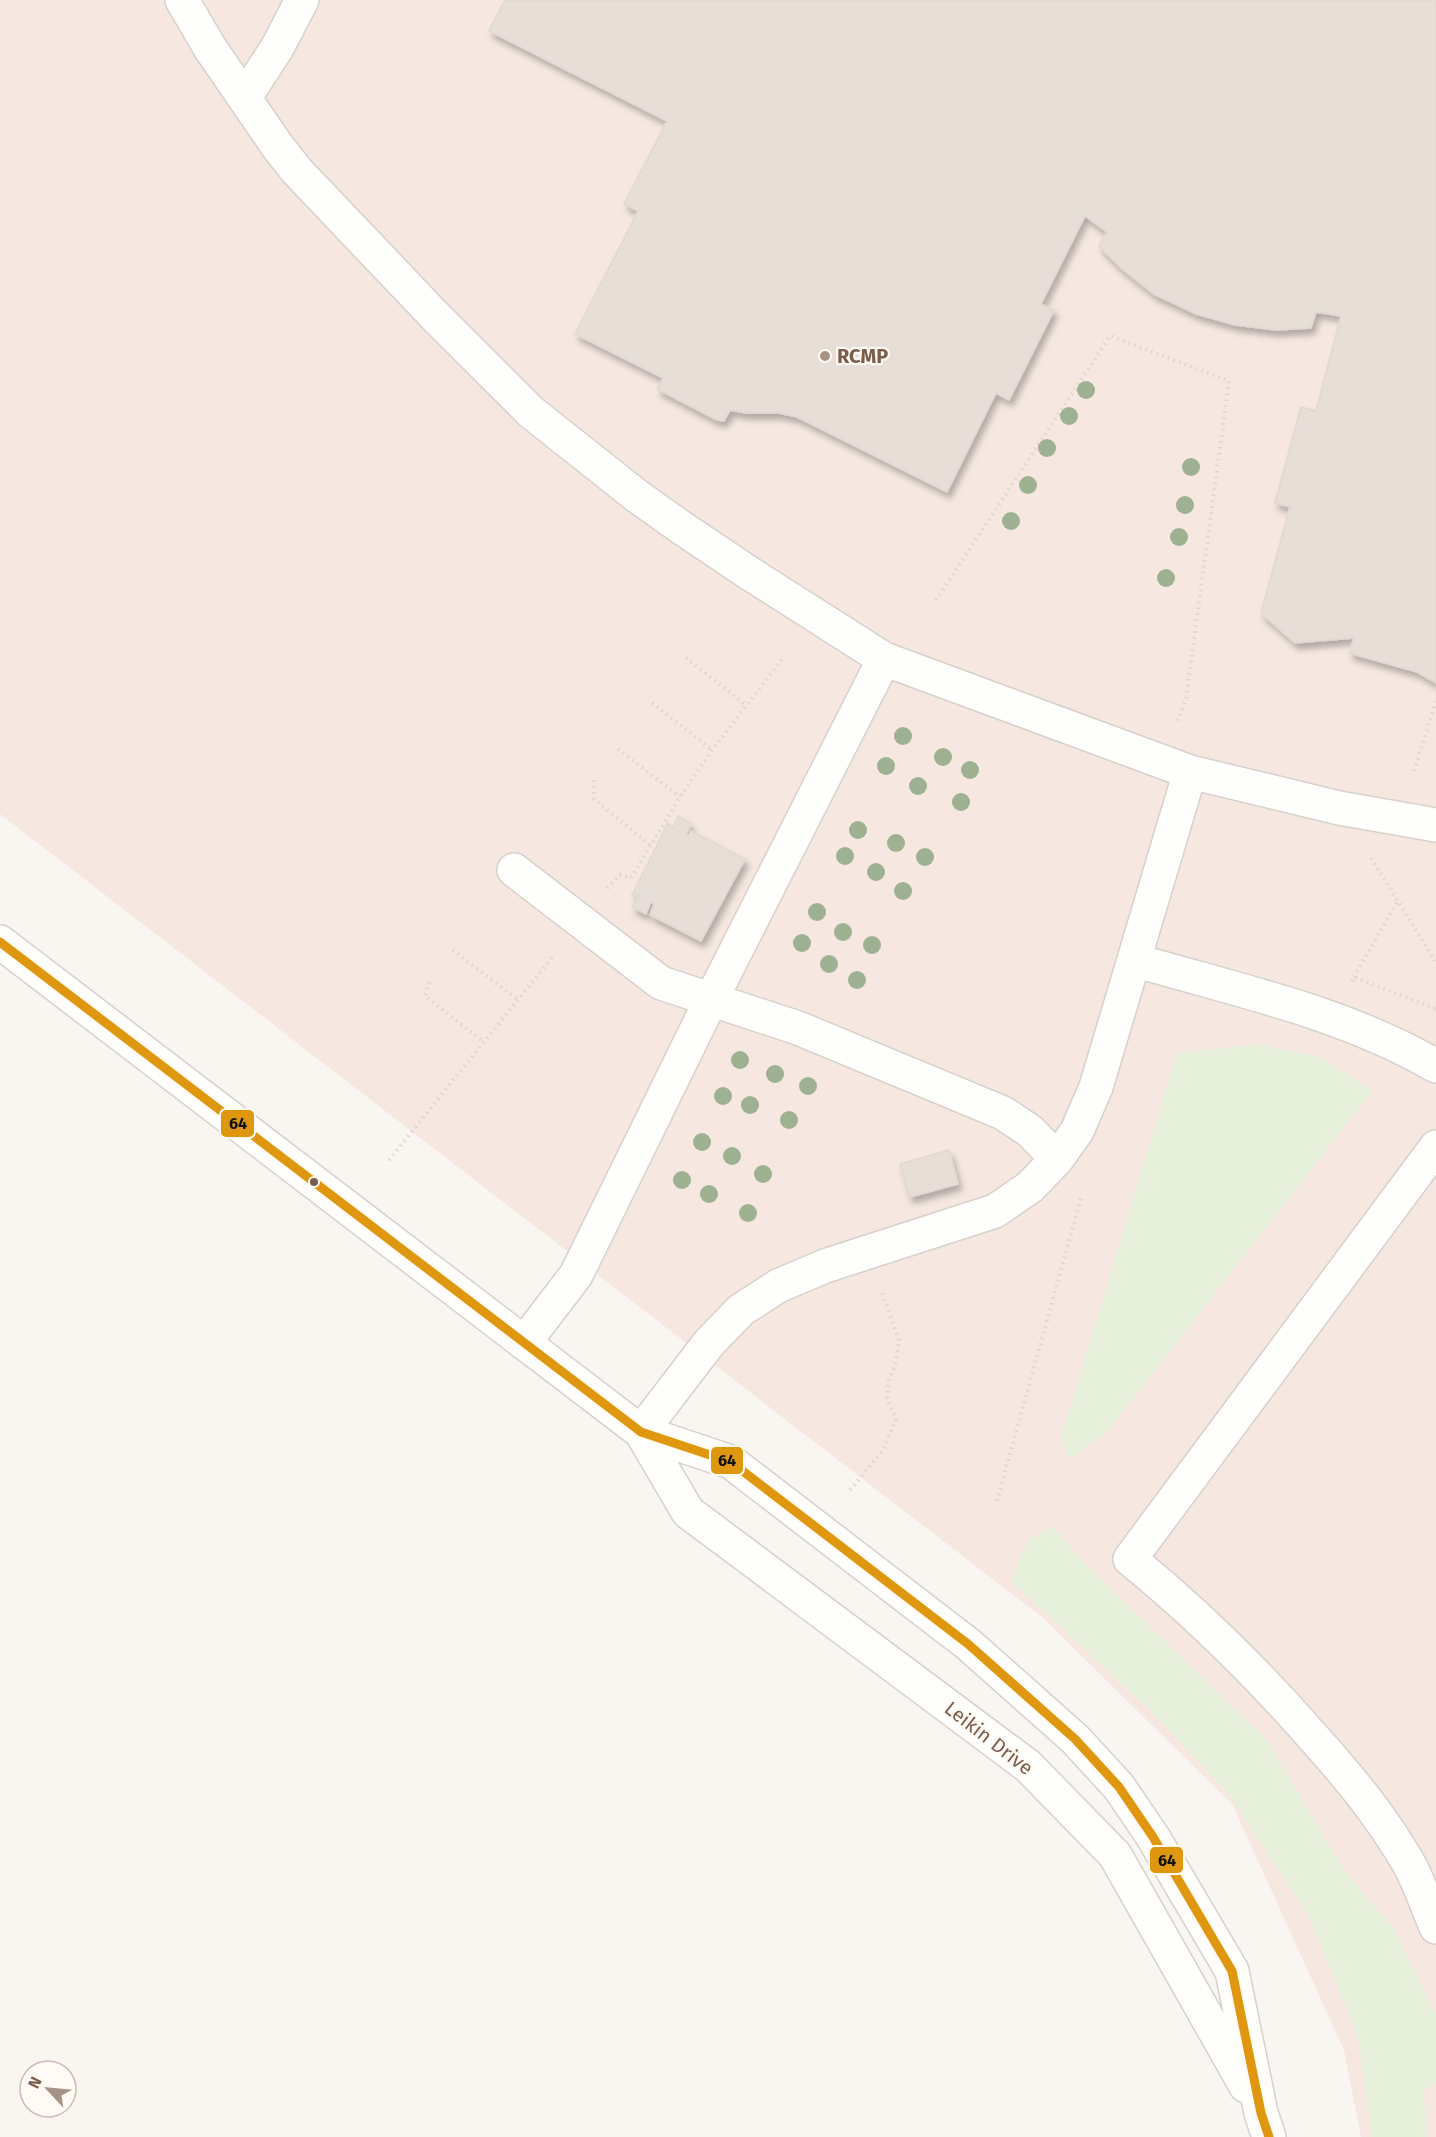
<svg xmlns="http://www.w3.org/2000/svg" width="1436" height="2137" font-family="'Fira Sans',sans-serif">
<style>
.commercial{fill:#f6e8e1}
.green{fill:#e7f0db}
.building{fill:#e6ded7;stroke:#e2d8d2;stroke-width:1.5;filter:url(#shadow)}
.lines{fill:none;stroke-linecap:round;stroke-linejoin:round}
.minor-casing{stroke:#d7d1cb;stroke-width:36}
.path{stroke:#dcd5d0;stroke-width:4;stroke-dasharray:1.5 4.5;stroke-linecap:butt}
.minor{stroke:#fefefd;stroke-width:33}
.bus-1-casing{stroke:#fffaf3;stroke-width:14}
.bus-1{stroke:#de970f;stroke-width:9}
.tree{fill:#9eb190}
.poi-dot{fill:#a69286;stroke:#fffaf3;stroke-width:2}
.bus-dot{fill:#7a5c4d;stroke:#fffaf3;stroke-width:2}
.labels{text-anchor:middle;stroke-width:4.5;stroke-linejoin:round;paint-order:stroke}
.poi-label{font-size:20px;font-weight:bold;fill:#7a5c4d;stroke:#fffaf3;text-anchor:start}
.street-label{font-size:20px;fill:#7a5c4d;stroke:#fffaf3}
.line-badge{stroke:#fffaf3;stroke-width:2}
.pale-badge-label{font-size:16px;text-anchor:middle;font-weight:bold;fill:#111}
</style>
<defs>
<filter id="shadow"><feDropShadow dx="3.5" dy="6" stdDeviation="3" flood-color="#0004"/></filter>
</defs>
<rect width="100%" height="100%" fill="#f9f5f0"/>
<path class="commercial" d="M0,0H1436V2137H1361L1344,2050L1232,1804L1043,1618L0,814Z"/>
<path class="green" d="M1256,1044L1319,1057L1373,1090L1108,1431L1070,1459L1061,1438L1177,1053Z
M1053,1527L1087,1566L1266,1739L1344,1870L1394,1929L1436,2015V2084L1424,2090L1426,2137H1372L1357,2033L1306,1911L1227,1792L1147,1707L1010,1580L1030,1538Z"/>
<path class="building" d="M505,0H1436V683L1417,672L1349,653L1354,638L1295,643L1261,613L1290,507L1275,503L1301,407L1316,411L1341,316L1316,312L1311,328L1276,330L1235,325L1196,314L1154,294L1121,268L1099,246L1107,232L1085,216L1041,304L1054,310L1009,400L996,393L947,492L797,417L779,413H746L730,410L724,421L717,420L657,389L663,378L575,334L638,211L624,204L667,121L489,31Z
M678,816L691,824L686,835L688,836L691,831L745,859L701,941L650,915L654,904L651,902L646,914L632,907L639,895H632L668,823L673,828Z
M949,1150L958,1184L910,1197L900,1164Z"/>
<g class="lines">
<g class="minor-casing">
<path id="minor" d="M182,0L210,48L278,147L297,171L434,315L531,412L637,496L682,528L749,573L884,659L1190,772L1339,808L1436,825
M245,97L277,48L302,0
M514,870L661,983L798,1028L1003,1113L1030,1131L1057,1159
M0,942L641,1432L731,1462L968,1644L1075,1739L1119,1787L1153,1837L1232,1971L1261,2113L1269,2137
M1134,960C1236,990 1343,1012 1436,1066
M1436,1147L1130,1559C1196,1613 1257,1673 1313,1737C1349,1777 1382,1817 1409,1864C1420,1884 1427,1906 1436,1927
M524,1343L576,1275L712,998L884,659
M641,1432L688,1512L1028,1766L1115,1855L1246,2086
M641,1432L709,1343L741,1310L778,1286L825,1266L995,1211L1030,1187L1057,1159L1077,1131L1096,1087L1190,772"/>
</g>
<path class="path" d="M936,600L1110,336L1229,381L1186,699L1177,722
M686,658L746,705
M652,703L712,750
M618,749L680,797
M1414,771L1436,701
M594,780V799L650,845
M1371,858L1436,962
M607,888L620,875L631,878L680,797L712,750L784,657
M453,950L518,1000
M1354,977L1398,900
M1352,981L1354,977L1436,1009
M429,982L425,996L484,1042
M389,1160L554,955
M850,1490L883,1450L896,1419L887,1399L889,1380L895,1366L899,1340L882,1293
M997,1501L1081,1198"/>
<use href="#minor" class="minor"/>
<g class="bus-1-casing">
<path id="bus-1" d="M0,942L641,1432L731,1462L968,1644L1075,1739L1119,1787L1153,1837L1232,1971L1261,2113L1269,2137"/>
</g>
<use href="#bus-1" class="bus-1"/>
</g>
<g class="tree">
<circle cx="1086" cy="390" r="9"/>
<circle cx="1069" cy="416" r="9"/>
<circle cx="1047" cy="448" r="9"/>
<circle cx="1191" cy="467" r="9"/>
<circle cx="1028" cy="485" r="9"/>
<circle cx="1185" cy="505" r="9"/>
<circle cx="1011" cy="521" r="9"/>
<circle cx="1179" cy="537" r="9"/>
<circle cx="1166" cy="578" r="9"/>
<circle cx="903" cy="736" r="9"/>
<circle cx="943" cy="757" r="9"/>
<circle cx="886" cy="766" r="9"/>
<circle cx="970" cy="770" r="9"/>
<circle cx="918" cy="786" r="9"/>
<circle cx="961" cy="802" r="9"/>
<circle cx="858" cy="830" r="9"/>
<circle cx="896" cy="843" r="9"/>
<circle cx="845" cy="856" r="9"/>
<circle cx="925" cy="857" r="9"/>
<circle cx="876" cy="872" r="9"/>
<circle cx="903" cy="891" r="9"/>
<circle cx="817" cy="912" r="9"/>
<circle cx="843" cy="932" r="9"/>
<circle cx="802" cy="943" r="9"/>
<circle cx="872" cy="945" r="9"/>
<circle cx="829" cy="964" r="9"/>
<circle cx="857" cy="980" r="9"/>
<circle cx="740" cy="1060" r="9"/>
<circle cx="775" cy="1074" r="9"/>
<circle cx="808" cy="1086" r="9"/>
<circle cx="723" cy="1096" r="9"/>
<circle cx="750" cy="1105" r="9"/>
<circle cx="789" cy="1120" r="9"/>
<circle cx="702" cy="1142" r="9"/>
<circle cx="732" cy="1156" r="9"/>
<circle cx="763" cy="1174" r="9"/>
<circle cx="682" cy="1180" r="9"/>
<circle cx="709" cy="1194" r="9"/>
<circle cx="748" cy="1213" r="9"/>
</g>
<circle class="poi-dot" cx="825" cy="356" r="6"/>
<circle class="bus-dot" cx="314" cy="1182" r="5"/>
<g class="labels">
<g class="poi-label">
<text x="837" y="363">RCMP</text>
</g>
<g class="street-label">
<text transform="translate(989 1738) rotate(38)" y="7">Leikin Drive</text>
</g>
</g>
<g class="line-badge">
<rect x="220" y="1109" width="35" height="29" rx="6" fill="#de970f"/>
<rect x="710" y="1446" width="34" height="29" rx="6" fill="#de970f"/>
<rect x="1149" y="1846" width="35" height="28" rx="6" fill="#de970f"/>
</g>
<g class="pale-badge-label">
<text x="238" y="1129">64</text>
<text x="727" y="1466">64</text>
<text x="1167" y="1866">64</text>
</g>
<g transform="translate(48 2089) rotate(296)"><circle r="28" fill="#fffaf3" stroke="#cabbb1" stroke-width="1.5"/>
<path d="M0-4.5L10 22L0 15L-10 22Z" fill="#a69286"/>
<text y="-9" font-size="16" font-weight="bold" text-anchor="middle" fill="#7a5c4d">N</text>
</g>
</svg>
